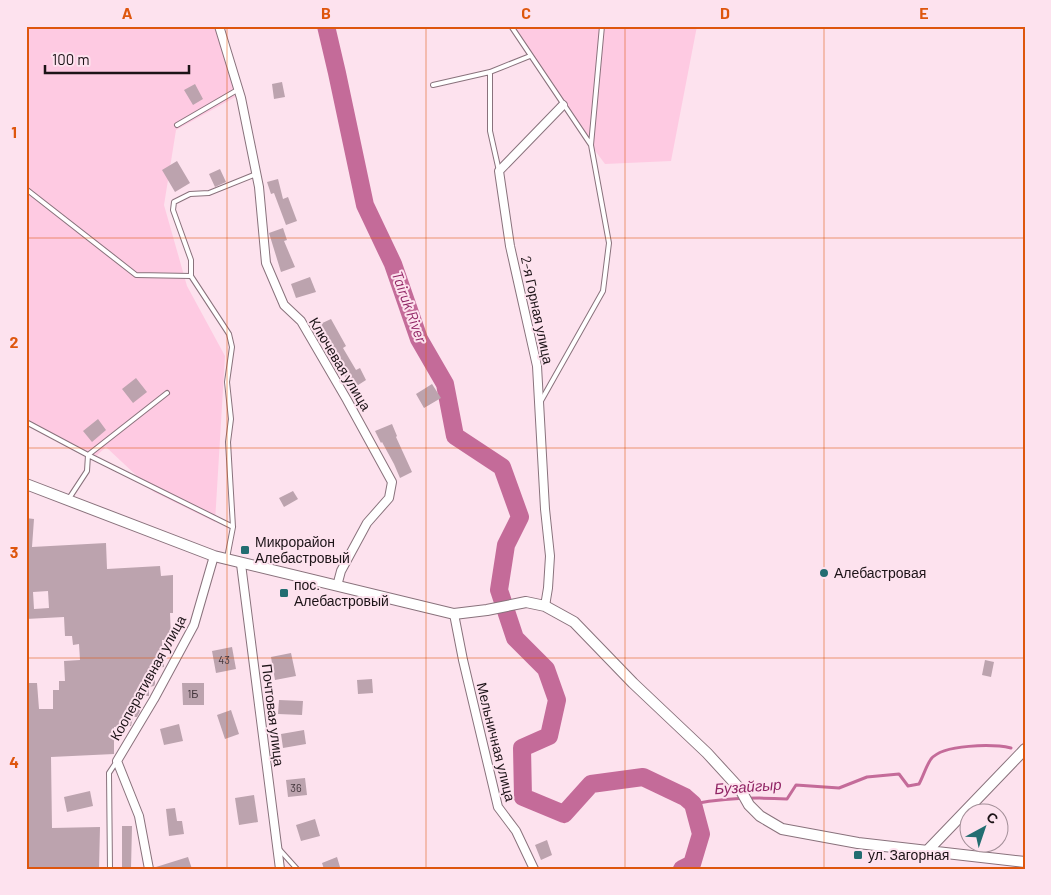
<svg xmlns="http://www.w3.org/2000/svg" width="1051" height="895" font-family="Barlow,sans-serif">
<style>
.green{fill:#fecae2}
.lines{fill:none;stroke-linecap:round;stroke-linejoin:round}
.stream{stroke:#c46b99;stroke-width:3}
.river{stroke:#c46b99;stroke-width:18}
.building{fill:#bca3ae;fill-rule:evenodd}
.service-casing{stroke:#89727c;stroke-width:6}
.minor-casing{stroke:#89727c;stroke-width:10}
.tertiary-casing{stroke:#89727c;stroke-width:12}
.service{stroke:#fff;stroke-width:4}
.minor{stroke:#fff;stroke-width:8}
.tertiary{stroke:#fff;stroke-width:10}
.grid{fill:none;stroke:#de560d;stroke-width:1;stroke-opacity:0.55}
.poi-dot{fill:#226d71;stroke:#fde2ee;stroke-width:2}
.labels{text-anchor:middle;stroke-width:4;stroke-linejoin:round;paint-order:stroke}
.number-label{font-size:11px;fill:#44373d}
.street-label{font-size:14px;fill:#1c1317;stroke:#fde2ee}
.poi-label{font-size:14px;fill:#1c1317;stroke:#fde2ee;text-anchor:start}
.water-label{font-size:15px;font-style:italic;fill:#902464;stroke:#fde2ee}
.neatline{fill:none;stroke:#de560d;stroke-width:2}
.grid-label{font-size:16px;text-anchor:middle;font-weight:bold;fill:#de560d}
</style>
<rect width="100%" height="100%" fill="#fde2ee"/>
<path class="green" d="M26,26H216L237,96L176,130L164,205L187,286L225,356L215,522L154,492L106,447L94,458L26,419Z
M511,26H697L671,161L605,164L573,121Z"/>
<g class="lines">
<path class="stream" d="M693,804C725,798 755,797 787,799L796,785L839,788L867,777L899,774L908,786L919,784C923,777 926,766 931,759C943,744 993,744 1011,748"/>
<path class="river" d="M326,26L337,73L365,205L393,264L419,339L445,384L455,436L502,467L520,517L506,545L499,590L515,638L546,669L557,700L549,736L522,748L523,797L564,814L591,784L643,777L685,797L693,804L701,834L692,864L682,869"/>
</g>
<path class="building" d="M282,82L285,97L274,99L272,84Z
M195,84L203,99L193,105L184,90Z
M177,161L190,183L175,192L162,170Z
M220,169L226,182L215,187L209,174Z
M278,179L283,199L288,197L297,221L286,225L274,193L271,194L267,182Z
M283,228L287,240L284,241L295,267L281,272L269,233Z
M310,277L316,292L296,298L291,284Z
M331,319L346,346L343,348L356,370L360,368L366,380L352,389L316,326Z
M136,378L147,392L133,403L122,389Z
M432,384L441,398L424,408L416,394Z
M98,419L106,430L92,442L83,431Z
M392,424L397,436L396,437L412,472L400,478L394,464L382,442L381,443L375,431Z
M293,491L298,499L284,507L279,498Z
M26,518L34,519L32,547L106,543L107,569L160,566L161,576L173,575V613H170L171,640H162L164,667L155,668V684L154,686L149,687V696H140V711L137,717H133L131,726L114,727V754L51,757L52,828L100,827L99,869H26V683H37L39,709H53V690H59V681H65L64,661L80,660L79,644L73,645L72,636H65L64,617L26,619ZM48,591L49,608L34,609L33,592Z
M232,647L236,669L216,673L212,651Z
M291,653L296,676L275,680L271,657Z
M985,660L994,662L991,677L982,675Z
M372,679L373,693L358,694L357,680Z
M182,683H204V705H183Z
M279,700L303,701L302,715L278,714Z
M231,710L239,734L225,739L217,715Z
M179,724L183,741L164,745L160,729Z
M304,730L306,744L283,748L281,734Z
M305,778L307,795L288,797L286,780Z
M90,791L93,806L67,812L64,797Z
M254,795L258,822L239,825L235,798Z
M175,808L177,821H182L184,834L169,836L166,809Z
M315,819L320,836L301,841L296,825Z
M122,826H132L131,869H122Z
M547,840L552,855L541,860L535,845Z
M188,857L192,869H156V867Z
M337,857L340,867L324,869L322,863Z"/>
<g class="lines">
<g class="service-casing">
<path id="service" d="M511,26L591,145L609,243L603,291L541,401
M490,72V131L499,171
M433,85L490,72L530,56
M177,125L239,89
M591,145L602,26
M26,189L136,275L191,276L229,334L232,347L227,382L231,419L228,442L233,527L227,558
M191,276V260L173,210L174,202L190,194L209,193L256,174
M167,393L88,455L233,527
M26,422L88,455L87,471L68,500
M279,849L297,869
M110,869L109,773L117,761"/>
</g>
<g class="minor-casing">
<path id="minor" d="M219,26L241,98L259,187L266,263L284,305L301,321L347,400L392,482L389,498L367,523L341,571L337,586
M241,564L280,869
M545,606L548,588L550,556L545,509L537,366L510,246L499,171L563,105
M454,614L463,660L498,807L516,831L534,869
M149,869L139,816L117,761L154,699L194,625L214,556"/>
</g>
<g class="tertiary-casing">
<path id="tertiary" d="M26,484L214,556L454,614L487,610L526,602L545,606L574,622L633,683L707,753L740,789L749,805L760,816L782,829L858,843L1025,862
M928,850L1025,749"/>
</g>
<use href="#service" class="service"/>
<use href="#minor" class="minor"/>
<use href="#tertiary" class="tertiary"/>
</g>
<path class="grid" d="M227,26V869M426,26V869M625,26V869M824,26V869M26,238H1025M26,448H1025M26,658H1025"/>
<g class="poi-dot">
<rect x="240" y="545" width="10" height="10" rx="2.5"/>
<circle cx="824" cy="573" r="5"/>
<rect x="279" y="588" width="10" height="10" rx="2.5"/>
<rect x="853" y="850" width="10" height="10" rx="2.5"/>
</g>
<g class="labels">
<g class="number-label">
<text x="224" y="664">43</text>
<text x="193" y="698">1Б</text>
<text x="296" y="792">36</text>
</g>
<g class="street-label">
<text transform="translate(537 310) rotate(78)" y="5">2-я Горная улица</text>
<text transform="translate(340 364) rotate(59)" y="5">Ключевая улица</text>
<text transform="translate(148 678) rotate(-61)" y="5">Кооперативная улица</text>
<text transform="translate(273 715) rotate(83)" y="5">Почтовая улица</text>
<text transform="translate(496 742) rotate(76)" y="5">Мельничная улица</text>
</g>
<g class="poi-label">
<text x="255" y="547">Микрорайон<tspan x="255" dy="16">Алебастровый</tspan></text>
<text x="834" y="578">Алебастровая</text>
<text x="294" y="590">пос.<tspan x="294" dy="16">Алебастровый</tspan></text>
<text x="868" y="860">ул. Загорная</text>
</g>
<g class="water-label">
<text transform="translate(409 307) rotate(70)" y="5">Tairuk River</text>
<text transform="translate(748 787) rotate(-4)" y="5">Бузайгыр</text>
</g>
</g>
<rect width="1051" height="895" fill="none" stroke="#fde2ee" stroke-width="55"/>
<g transform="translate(984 828) rotate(40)"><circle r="24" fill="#fde2ee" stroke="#a38f98"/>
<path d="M0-4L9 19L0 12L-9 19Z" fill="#226d71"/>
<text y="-8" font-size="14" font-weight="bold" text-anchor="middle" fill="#1c1317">С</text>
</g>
<path d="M45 65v8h144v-8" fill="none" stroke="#1c1317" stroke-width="2.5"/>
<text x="52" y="65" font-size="15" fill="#1c1317" stroke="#fde2ee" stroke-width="4" paint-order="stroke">100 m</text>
<rect x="28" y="28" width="996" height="840" class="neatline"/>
<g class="grid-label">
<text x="127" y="19">A</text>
<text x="326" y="19">B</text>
<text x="526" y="19">C</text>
<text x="725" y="19">D</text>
<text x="924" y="19">E</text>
<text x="14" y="138">1</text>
<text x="14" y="348">2</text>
<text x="14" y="558">3</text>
<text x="14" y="768">4</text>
</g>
</svg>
